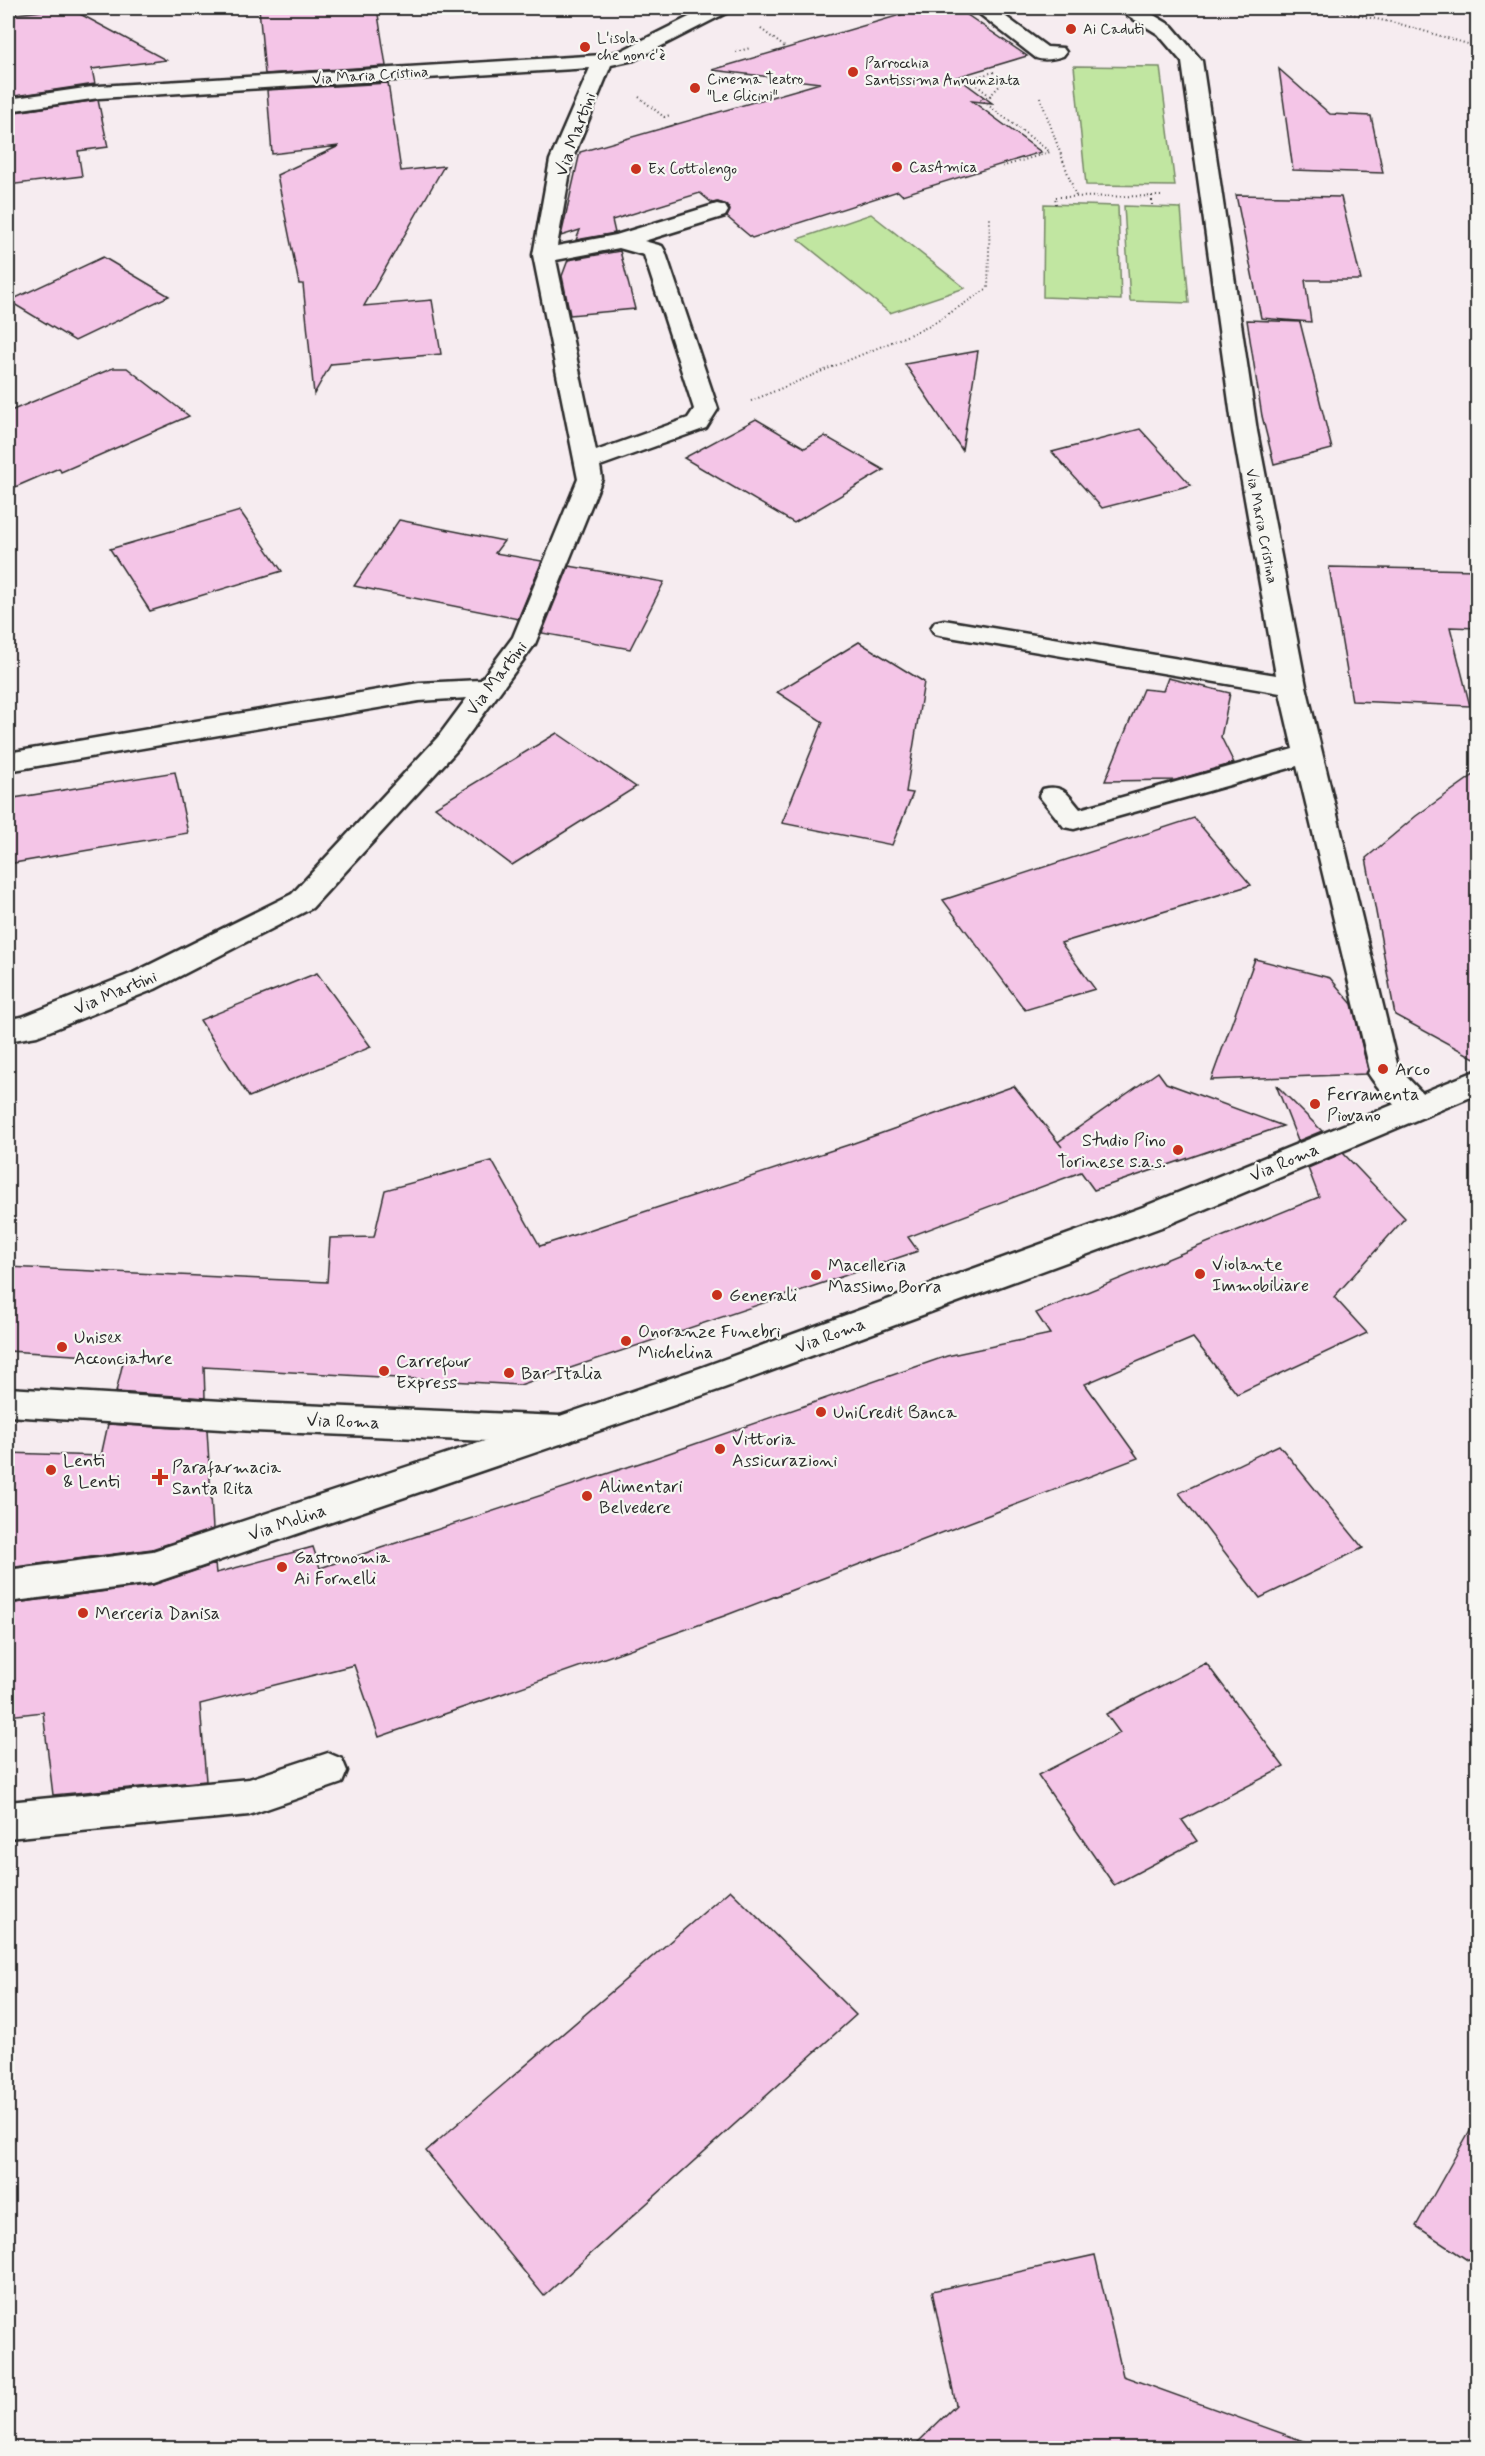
<svg xmlns="http://www.w3.org/2000/svg" width="1485" height="2456" font-family="Mynerve,sans-serif">
<style>
.green{fill:#c1e6a1;stroke:#768866;stroke-width:1.5}
.building{fill:#f4c5e7;stroke:#2b2b2b;stroke-width:1.5}
.lines{fill:none;stroke-linecap:round;stroke-linejoin:round}
.minor-casing{stroke:#2b2b2b;stroke-width:5}
.major-casing{stroke:#2b2b2b;stroke-width:5}
.path{stroke:#2b2b2b;stroke-width:2;stroke-dasharray:1 3;stroke-linecap:butt}
.minor{fill:#f6f6f2;fill-rule:evenodd}
.major{fill:#f6f6f2;fill-rule:evenodd}
.poi-dot{fill:#c8321e;stroke:#f6f6f2;stroke-width:2}
.labels{text-anchor:middle;stroke-width:4.5;stroke-linejoin:round;paint-order:stroke}
.far-poi-label{font-size:15px;fill:#2b2b2b;stroke:#f6f6f2;text-anchor:start}
.far-street-label{font-size:15px;fill:#2b2b2b;stroke:#f6f6f2}
.street-label{font-size:18px;fill:#2b2b2b;stroke:#f6f6f2}
.poi-label{font-size:18px;fill:#2b2b2b;stroke:#f6f6f2;text-anchor:start}
</style>
<rect width="100%" height="100%" fill="#f6ecf0"/>
<filter id="ink" filterUnits="userSpaceOnUse"><feTurbulence type="fractalNoise" baseFrequency=".0167" numOctaves="2"/><feDisplacementMap in="SourceGraphic" scale="12" xChannelSelector="R" yChannelSelector="G"/><feConvolveMatrix kernelMatrix="1 2 1 2 8 2 1 2 1" color-interpolation-filters="sRGB"/></filter>
<g filter="url(#ink)">
<path class="green" d="M1074,66L1160,67L1175,186L1086,185Z
M1044,204L1118,206L1121,300L1043,297Z
M1124,206L1181,208L1189,303L1130,301Z
M871,214L965,288L890,313L798,239Z"/>
<path class="building" d="M69,8L166,60L92,69L95,84L8,97V15Z
M259,8H377L386,66L265,74Z
M924,8H957L1027,56L957,77L992,103L972,101L1041,152L902,195L898,191L752,238L727,217L730,210L727,205L718,202L712,203L700,193L612,220L615,233L576,240L580,230L561,236L580,152L820,83L712,70Z
M1279,69L1330,114L1371,116L1383,173L1293,170Z
M388,83L401,171L444,166L364,306L432,300L441,354L331,364L314,394L303,284H299L277,175L339,146L272,154L267,90Z
M98,100L108,147L78,151L82,176L8,185V113Z
M1236,195L1341,197L1361,280H1305L1311,322L1261,318Z
M620,251L635,309L570,315L562,276L568,260Z
M103,257L169,296L75,341L9,301Z
M1247,320L1300,322L1332,449L1274,464L1262,416Z
M978,351L962,450L905,364Z
M113,368H127L189,416L61,472L59,468L8,490V412Z
M756,419L805,448L825,436L884,470L794,523L684,458Z
M1140,429L1191,485L1102,508L1052,452Z
M240,511L282,571L150,611L110,549Z
M399,520L504,541L495,553L542,561L518,619L354,586Z
M569,566L664,582L630,649L542,633Z
M1329,567L1478,570V628L1450,627L1470,706L1352,701Z
M859,642L924,682L906,792L913,793L892,845L782,823L823,722L777,692Z
M1168,678L1230,693L1221,737L1234,763L1176,780L1105,781L1143,689L1163,691Z
M557,733L636,787L512,865L435,807Z
M175,772L188,833L8,864V799Z
M1478,772V1060L1395,1015L1366,858L1416,816Z
M1194,818L1251,885L1061,943L1095,989L1025,1010L943,900Z
M1255,959L1330,978L1352,1004L1368,1070L1366,1074L1211,1080Z
M317,973L371,1047L249,1097L200,1020Z
M1158,1072L1166,1083L1283,1126L1094,1190L1081,1172L908,1237L918,1251L520,1385L204,1367L205,1398L116,1392L124,1358L8,1351V1267L327,1282L330,1238L374,1237L385,1190L492,1161L540,1246L854,1143L1014,1086L1062,1147L1058,1142Z
M1276,1085L1322,1131L1298,1141Z
M1343,1153L1405,1218L1334,1297L1367,1333L1237,1394L1193,1338L1085,1384L1138,1458L724,1616L379,1737L354,1665L200,1704L206,1781L53,1795L43,1712L8,1716V1604L153,1585L215,1564L216,1573L313,1547L320,1568L652,1459L947,1356L1050,1334L1036,1313L1319,1197L1308,1168Z
M108,1424L207,1430L213,1529L152,1549L8,1568V1453L101,1456Z
M1279,1445L1363,1548L1260,1598L1179,1493Z
M1206,1663L1284,1767L1182,1820L1197,1841L1114,1885L1038,1775L1120,1733L1106,1714Z
M730,1890L856,2015L544,2296L426,2151Z
M1478,2116V2267L1416,2226Z
M1095,2255L1123,2376L1306,2442L1304,2448H912L956,2405L932,2291Z"/>
<g class="lines">
<g class="minor-casing">
<path id="minor" d="M707,8H731L728,12L634,60L611,65L572,160L557,246L616,235L717,204L725,206L728,211L725,216L644,241L662,246L665,251L718,409L706,428L600,466L602,479L535,644L458,749L312,908L155,989L37,1036L8,1041V1019L22,1017L133,973L292,894L438,737L467,698L419,701L8,771V753L419,683L481,680L513,637L578,479L533,255L550,160L590,68L99,98L8,111V99L99,86L603,55L621,51ZM619,248L644,255L694,409L688,418L596,451L556,260Z
M972,8H994L1047,47L1063,48L1066,52L1063,56C1054,59 1045,61 1036,58Z
M1119,8H1142L1172,26L1202,61L1257,431L1306,686L1398,1068L1428,1099L1433,1107L1428,1115C1423,1117 1419,1119 1414,1118C1400,1115 1375,1085 1368,1073L1370,1070L1297,766L1074,829L1064,827L1039,796L1043,789C1064,784 1068,795 1080,809L1293,749L1280,693L944,636L935,634L931,628L935,622L944,620L1276,675L1233,431L1182,62L1158,34L1122,12Z
M560,1416L572,1420L578,1430L572,1440L153,1583L8,1602V1570L153,1551Z
M328,1753L342,1759L347,1771L342,1783L249,1815L8,1838V1802L249,1779Z"/>
</g>
<g class="major-casing">
<path id="major" d="M1478,1070V1094L1167,1225L724,1388L560,1444L254,1431L8,1416V1388L254,1403L560,1416L700,1368L1143,1207Z"/>
</g>
<path class="path" d="M1323,8L1400,24L1478,47
M761,29L786,48
M736,52L750,48
M994,72L969,79L990,96L980,99L1050,152L1001,167
M990,96L1005,80
M639,97L664,117L670,115
M1040,97L1076,196
M1152,196V207
M1056,204L1055,197L1163,196
M751,401L930,326L988,288L990,216"/>
<use href="#minor" class="minor"/>
<use href="#major" class="major"/>
</g>
</g>
<g class="poi-dot">
<circle cx="1071" cy="29" r="6"/>
<circle cx="585" cy="47" r="6"/>
<circle cx="853" cy="72" r="6"/>
<circle cx="695" cy="88" r="6"/>
<circle cx="897" cy="167" r="6"/>
<circle cx="636" cy="169" r="6"/>
<circle cx="1383" cy="1069" r="6"/>
<circle cx="1315" cy="1104" r="6"/>
<circle cx="1178" cy="1150" r="6"/>
<circle cx="1200" cy="1274" r="6"/>
<circle cx="816" cy="1275" r="6"/>
<circle cx="717" cy="1295" r="6"/>
<circle cx="626" cy="1341" r="6"/>
<circle cx="62" cy="1347" r="6"/>
<circle cx="384" cy="1371" r="6"/>
<circle cx="509" cy="1373" r="6"/>
<circle cx="821" cy="1412" r="6"/>
<circle cx="720" cy="1449" r="6"/>
<circle cx="51" cy="1470" r="6"/>
<path d="M157 1468h6v6h6v6h-6v6h-6v-6h-6v-6h6z"/>
<circle cx="587" cy="1496" r="6"/>
<circle cx="282" cy="1567" r="6"/>
<circle cx="83" cy="1613" r="6"/>
</g>
<g class="labels">
<g class="far-poi-label">
<text x="1083" y="34">Ai Caduti</text>
<text x="597" y="43">L'isola<tspan x="597" dy="17">che non c'è</tspan></text>
<text x="865" y="68">Parrocchia<tspan x="865" dy="17">Santissima Annunziata</tspan></text>
<text x="707" y="84">Cinema Teatro<tspan x="707" dy="17">"Le Glicini"</tspan></text>
<text x="909" y="172">CasAmica</text>
<text x="648" y="174">Ex Cottolengo</text>
</g>
<g class="far-street-label">
<text transform="translate(370 75) rotate(-4)" y="5">Via Maria Cristina</text>
<text transform="translate(1262 526) rotate(79)" y="5">Via Maria Cristina</text>
</g>
<g class="street-label">
<text transform="translate(575 134) rotate(-70)" y="6">Via Martini</text>
<text transform="translate(496 678) rotate(-53)" y="6">Via Martini</text>
<text transform="translate(115 992) rotate(-23)" y="6">Via Martini</text>
<text transform="translate(1284 1162) rotate(-23)" y="6">Via Roma</text>
<text transform="translate(830 1335) rotate(-20)" y="6">Via Roma</text>
<text transform="translate(343 1421) rotate(2)" y="6">Via Roma</text>
<text transform="translate(287 1522) rotate(-19)" y="6">Via Molina</text>
</g>
<g class="poi-label">
<text x="1395" y="1075">Arco</text>
<text x="1327" y="1100">Ferramenta<tspan x="1327" dy="21">Piovano</tspan></text>
<text x="1166" y="1146" text-anchor="end">Studio Pino<tspan x="1166" dy="21">Torinese s.a.s.</tspan></text>
<text x="1212" y="1270">Violante<tspan x="1212" dy="21">Immobiliare</tspan></text>
<text x="828" y="1271">Macelleria<tspan x="828" dy="21">Massimo Borra</tspan></text>
<text x="729" y="1301">Generali</text>
<text x="638" y="1337">Onoranze Funebri<tspan x="638" dy="21">Michelina</tspan></text>
<text x="74" y="1343">Unisex<tspan x="74" dy="21">Acconciature</tspan></text>
<text x="396" y="1367">Carrefour<tspan x="396" dy="21">Express</tspan></text>
<text x="521" y="1379">Bar Italia</text>
<text x="833" y="1418">UniCredit Banca</text>
<text x="732" y="1445">Vittoria<tspan x="732" dy="21">Assicurazioni</tspan></text>
<text x="63" y="1466">Lenti<tspan x="63" dy="21">&amp; Lenti</tspan></text>
<text x="172" y="1473">Parafarmacia<tspan x="172" dy="21">Santa Rita</tspan></text>
<text x="599" y="1492">Alimentari<tspan x="599" dy="21">Belvedere</tspan></text>
<text x="294" y="1563">Gastronomia<tspan x="294" dy="21">Ai Fornelli</tspan></text>
<text x="95" y="1619">Merceria Danisa</text>
</g>
</g>
<rect width="1485" height="2456" fill="none" stroke="#f6f6f2" stroke-width="30"/>
<rect x="15" y="15" width="1455" height="2426" fill="none" stroke="#2b2b2b" stroke-width="2" filter="url(#ink)"/>
</svg>
